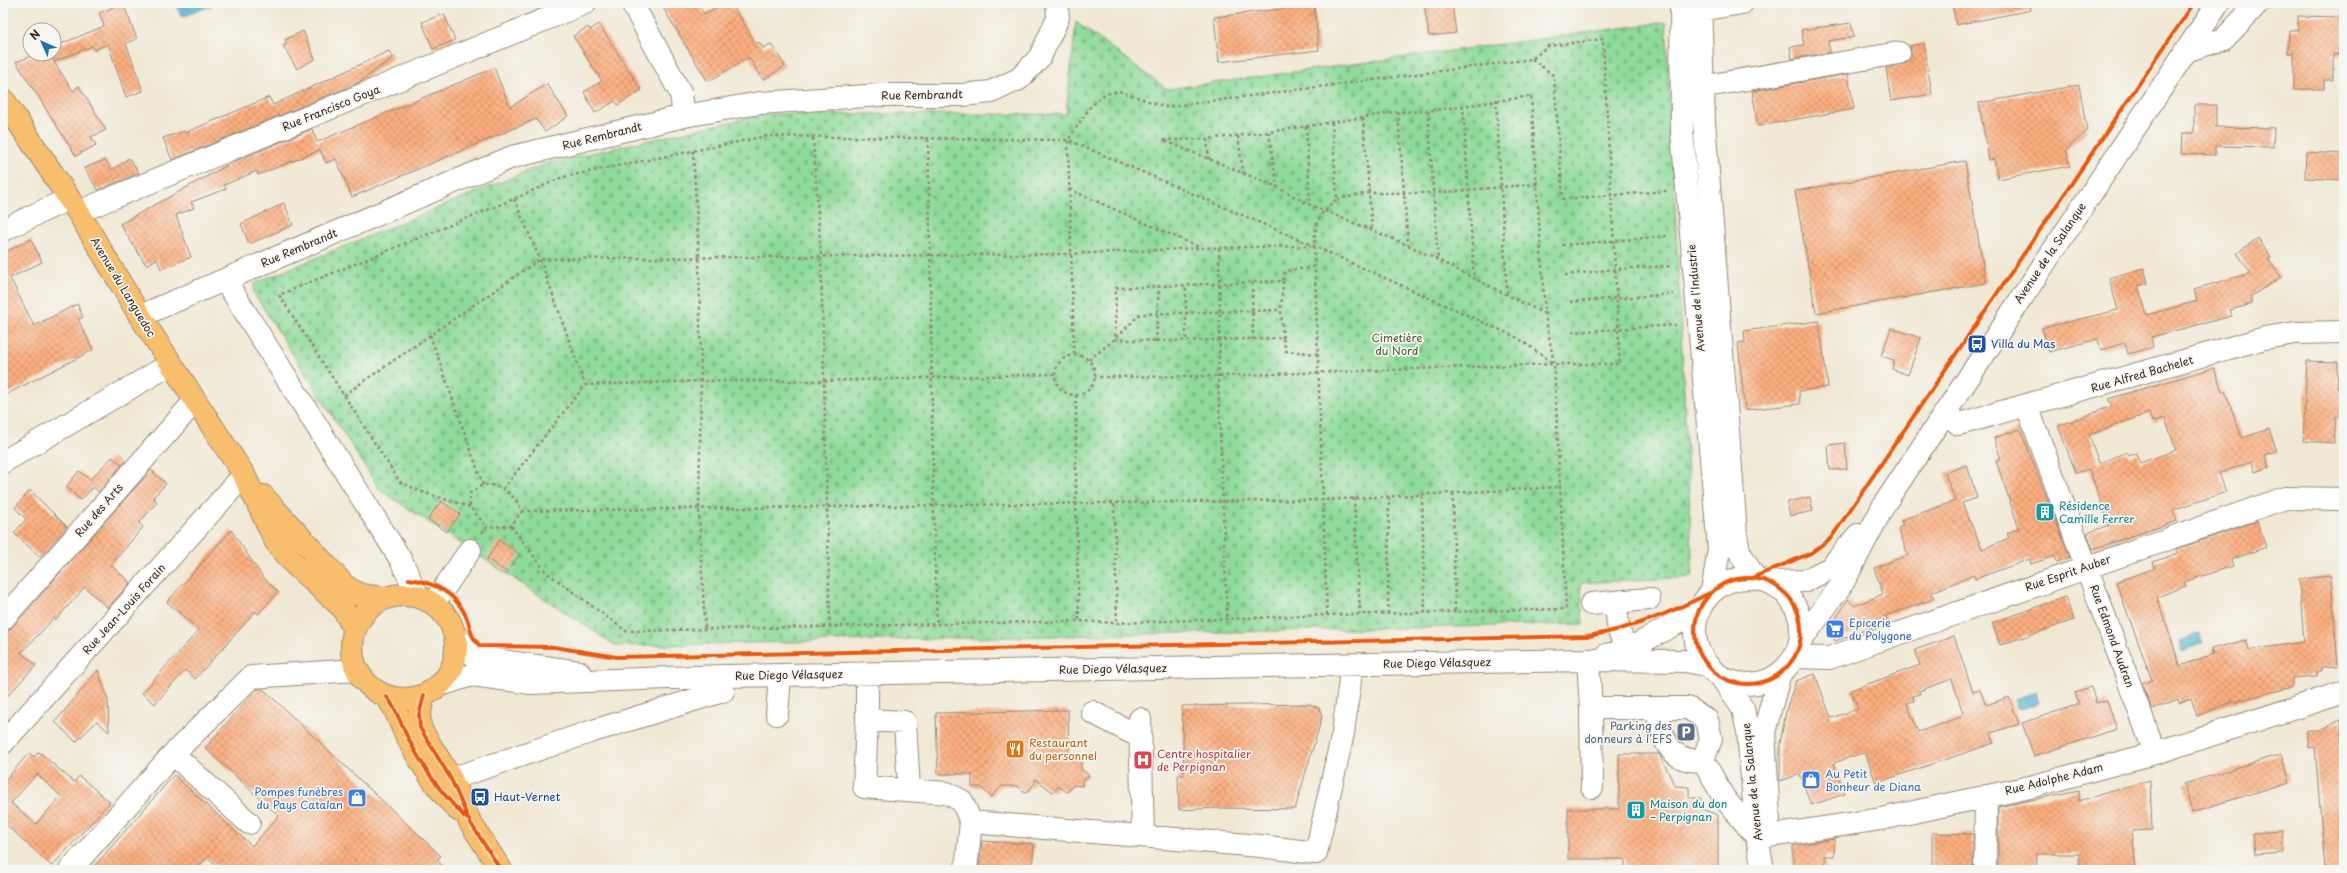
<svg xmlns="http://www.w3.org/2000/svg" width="2347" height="873" font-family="'Playpen Sans',sans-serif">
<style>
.cemetery{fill:url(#cemetery-stones);stroke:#64825c}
.water{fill:url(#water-ripples);stroke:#436d74}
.building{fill:url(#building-cross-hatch);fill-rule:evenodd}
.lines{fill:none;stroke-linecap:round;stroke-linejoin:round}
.minor-casing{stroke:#968979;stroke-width:24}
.major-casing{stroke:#968979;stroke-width:24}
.path{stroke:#968979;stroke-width:2.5;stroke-dasharray:3 3;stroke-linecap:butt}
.minor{stroke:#fff;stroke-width:22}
.major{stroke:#f9be6d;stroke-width:22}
.cycleway-casing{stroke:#f6f6f2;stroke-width:6}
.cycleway{stroke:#e8590c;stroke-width:4}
.labels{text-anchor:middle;stroke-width:3.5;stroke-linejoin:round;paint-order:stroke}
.street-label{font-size:11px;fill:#3b2a1e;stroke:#f6f6f2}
.park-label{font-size:11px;fill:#50563d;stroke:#f6f6f2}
.transit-label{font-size:11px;fill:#164399;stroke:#f6f6f2;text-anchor:start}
.culture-label{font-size:11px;fill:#0d838f;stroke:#f6f6f2;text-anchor:start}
.shop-label{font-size:11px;fill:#366cbe;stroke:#f6f6f2;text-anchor:start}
.service-label{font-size:11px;fill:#4e5e75;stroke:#f6f6f2;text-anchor:end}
.food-label{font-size:11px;fill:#c56008;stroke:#f6f6f2;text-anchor:start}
.health-label{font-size:11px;fill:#be3a42;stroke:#f6f6f2;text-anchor:start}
</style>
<defs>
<pattern id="cemetery-stones" width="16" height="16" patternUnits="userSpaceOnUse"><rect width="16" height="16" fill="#8edb99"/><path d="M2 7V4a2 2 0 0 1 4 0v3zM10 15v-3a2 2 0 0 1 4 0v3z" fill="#7bbc83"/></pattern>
<pattern id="water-ripples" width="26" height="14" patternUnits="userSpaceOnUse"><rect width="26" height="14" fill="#4bb0ca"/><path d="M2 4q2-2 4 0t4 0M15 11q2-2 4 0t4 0" fill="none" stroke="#408fa3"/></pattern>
<pattern id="building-cross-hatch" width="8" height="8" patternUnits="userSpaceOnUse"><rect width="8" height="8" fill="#fcaf80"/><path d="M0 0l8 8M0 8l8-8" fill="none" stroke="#cd8f68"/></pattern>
</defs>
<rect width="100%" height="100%" fill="#f6f6f2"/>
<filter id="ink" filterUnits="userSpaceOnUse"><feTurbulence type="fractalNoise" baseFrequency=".025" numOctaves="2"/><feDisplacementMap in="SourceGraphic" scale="8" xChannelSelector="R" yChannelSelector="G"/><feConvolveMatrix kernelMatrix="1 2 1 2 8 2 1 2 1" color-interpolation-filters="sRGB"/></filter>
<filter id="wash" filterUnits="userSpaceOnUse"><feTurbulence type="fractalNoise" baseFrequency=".012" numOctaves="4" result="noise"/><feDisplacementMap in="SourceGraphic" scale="16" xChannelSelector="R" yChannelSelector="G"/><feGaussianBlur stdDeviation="0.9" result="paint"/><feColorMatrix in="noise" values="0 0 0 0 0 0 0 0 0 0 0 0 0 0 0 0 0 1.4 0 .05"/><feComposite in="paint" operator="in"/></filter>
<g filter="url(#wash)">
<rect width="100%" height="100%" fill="#f1e8d4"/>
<path class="cemetery" d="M1076,22L1167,89L1666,22L1693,577L1581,583L1583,624L616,646L380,490L253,292L255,283L547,163L765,114H1066Z"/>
<path class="water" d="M184,3H211L212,5L185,16L181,15L177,7Z
M2200,633L2204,644L2182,652L2179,641Z
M2036,692L2039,703L2018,710L2014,699Z"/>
<g id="blocks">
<path class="building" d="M123,3L137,39L126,43L143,91L126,97L108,44L94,50L92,46L54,62L73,91L79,86L106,130L91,137L96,145L76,156L16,62L37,54H49L54,62V47L104,26L99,13Z
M660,3H697L704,14L725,3H731L756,43H760L763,48L771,44L785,66L763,80L749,57L708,82Z
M1424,3H1452L1456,33L1429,36Z
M1952,3H2030L2031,10L1956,25Z
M1314,5L1319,50L1219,62L1214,17Z
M444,14L455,40L433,49L422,22Z
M2298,16L2344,17V55L2333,54V80H2324V89H2294V53H2288L2289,30H2298Z
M1851,23L1854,37L1828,41L1830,52L1792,59L1790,47L1804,45L1801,30Z
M599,24L641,90L618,105L615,101L595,113L584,92L602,81L573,36L588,27L590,30Z
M303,31L315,59L297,69L283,46L287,44L285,40Z
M1924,43L1932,94L1891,101L1886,68L1907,63L1912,57L1910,46Z
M389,51L393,58L358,83L172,160L163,138L184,131L185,133L269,97L273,105Z
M494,68L510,107L547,84L568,116L545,132L536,119L352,197L336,159L326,163L320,150L258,175L257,171L224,185L226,189L191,202L194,208L176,215L191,257L161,269L157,259L146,265L120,224L233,162L312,129L317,142Z
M1848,74L1854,109L1758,126L1752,91Z
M2079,85L2087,131L2066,150L2070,166L1998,179L1994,159L1989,160L1979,103Z
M2194,105H2216V127L2274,128L2273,147L2215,146V155L2181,154L2182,133H2194Z
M2306,152L2344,154V180L2305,178Z
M129,158L139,173L98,190L84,168L105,160L112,170Z
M1965,161L1986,283L1816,313L1795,191Z
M284,203L293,225L249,244L241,224Z
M2258,238L2271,257L2268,259L2281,277L2250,297L2252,304L2230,310L2232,316L2151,337L2153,347L2128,354L2125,343L2101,350L2098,339L2049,352L2042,328L2118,310L2109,278L2144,268L2148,283L2138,286L2147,315L2197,301L2194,289L2251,273L2237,253Z
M31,239L42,262L10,278L34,326L77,304L83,317L78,319L93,350L3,396V253Z
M1819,321L1828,387L1799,391L1800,404L1745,410L1738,343L1745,342L1744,331Z
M1891,328L1921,338L1908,375L1892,369L1894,360L1881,356Z
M2307,361L2338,362L2337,388H2344L2342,417H2336L2334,443L2303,441Z
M2214,368L2222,391H2225L2242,438L2269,429L2277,451L2265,455L2269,467L2255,472L2252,462L2219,473L2226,492L2173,510L2177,521L2093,549L2087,533L2109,525L2089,469L2076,473L2058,426L2112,406L2108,399ZM2149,413L2152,422L2165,418L2176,450L2140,463L2137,453L2129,456L2127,452L2099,463L2089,435Z
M2020,429L2070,557L2057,562L2055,556L2031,564L2030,559L1975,579L1974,575L1932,592L1934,599L1885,616L1887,622L1835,641L1829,630L1848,599L1854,606L1883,594L1874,568L1908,555L1898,528L1903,526L1901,520L1955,501L1945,473L1967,465L1977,498L1962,503L1982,549L2009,538L2007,533L2019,528L1996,461L2001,459L1994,438Z
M1845,443L1847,469L1830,470L1828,445Z
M112,457L122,465L99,492L93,487L81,500L66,487L79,471L90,480Z
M151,470L166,484L153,497L157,502L139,523L143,527L111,565L130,583L108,608L85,587L56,620L54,618L21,653L36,665L3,701V637Z
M30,490L67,527L40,557L14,533L26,519L15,508Z
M1810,497L1813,511L1790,516L1787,502Z
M441,501L460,514L447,532L428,519Z
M2257,521L2266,547L2231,560L2233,566L2184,582L2186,586L2157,597L2180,666L2213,654L2211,649L2246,640L2249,650L2304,642L2299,579L2331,576L2338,666L2321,667V671H2316L2317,676L2292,678V687L2230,703L2197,716L2191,698L2179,703L2178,699L2152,709L2142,683L2152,680L2116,582L2155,568L2153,562L2178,553L2177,549Z
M231,530L262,576L278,592L258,614L256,611L195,679L185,670L155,704L142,693L199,630L167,602Z
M499,540L520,554L507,572L487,559Z
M2065,597L2074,620L2000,645L1992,623Z
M1954,636L1973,692L1980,690L1986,705L2009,697L2019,724L1991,733L1994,743L1876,783L1865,752L1834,763L1845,794L1811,805L1800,774L1780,781V743L1787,707L1796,681L1815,674L1831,718L1858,709L1851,690L1920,665L1915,650ZM1952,679L1964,716L1918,732L1907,703L1914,701L1913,696L1920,694L1919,691Z
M98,670L108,700L109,732L97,721L76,742L55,722Z
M2091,687L2096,703L2107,700L2117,729L2034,756L2022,723L2079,704L2075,692Z
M257,689H263L441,856L437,860L446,870H222L207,857L196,870H91L174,775L252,846L279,816L205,748Z
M1310,704L1319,708L1322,717L1295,809L1219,808L1179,810L1178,775H1184L1182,706Z
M1068,710L1069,757H1081V769L1089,775L1082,781V786L1073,785L1067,792L1058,786L1053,792L1035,779V783L1026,793L1017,786H1002L991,797L981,787H972V774H938L936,713Z
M2341,720L2344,758V870H2325L2315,747L2309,748L2307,730H2319Z
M39,752L74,782L79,776L110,802L52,866L3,822V783L29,753L34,757ZM37,774L61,796L36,824L11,803Z
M1619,754H1659L1675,786L1689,787V798H1701V809L1718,815V870H1625V859H1568V809H1619Z
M2281,754L2290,782L2192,812L2184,784Z
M2150,780L2152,830L2132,831L2136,870H2079V854H2037L2036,870H1998V807L2079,790V801Z
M2282,831L2283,852L2255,854L2253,833Z
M1932,833L1973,834V870H1932Z
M1835,839L1834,856H1825L1826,870H1793V846Z
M982,841L1034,844L1032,870H979Z"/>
</g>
</g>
<g filter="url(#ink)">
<use href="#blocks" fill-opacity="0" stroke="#968979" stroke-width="1"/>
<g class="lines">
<g class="minor-casing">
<path id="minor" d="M632,3L681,94L684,116
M1681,3L1682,132L1719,549L1712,592
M1700,3L1704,121L1736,534L1739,551L1754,577
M1686,9L1712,8L1742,3
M2185,51L2224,39L2258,3
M1689,89L1899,53
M78,212L585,3
M3,230L68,199
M225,280L401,560L418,596
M140,316L512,157L684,116L760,103L881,95H962L991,92L1019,79L1040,57L1058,18L1057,3
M2027,406L2155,753
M1945,413L1959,424L2265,338L2295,333L2344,332
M3,462L171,364
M1695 631a53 53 0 1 1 106 0a53 53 0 1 1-106 0Z
M1771,582L1805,581L1830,568L1858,535
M1615,602L1619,631L1627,650
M434,603L470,550
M1591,604L1649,599
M3,619L195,401
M456,637L475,657L579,672
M1800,642L1844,581L1885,503L2218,3
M1606,655L1627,650L1699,611
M1795,657L1829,658L2285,498L2344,499
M1588,660L1591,708L1592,787
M867,674V720
M1721,677L1743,709L1748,732L1757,837L1763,870
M440,685L472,675L531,683L724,676L1588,660L1685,661L1707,665
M1591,708H1688L1707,720L1711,739L1703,760C1669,764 1661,737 1657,708
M1092,712L1140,737
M777,714L780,676
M1140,719L1143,836
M3,743L244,475
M173,754L249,823
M1703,760L1724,798L1757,837L1770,836L1881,819L2030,787L2155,753L2344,692
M451,779L593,731L723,691L724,676
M909,789L905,722L867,720L864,787L947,793L962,801L971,822
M1769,819L1764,732L1780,673
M70,870L173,754L251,677L357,670
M966,870L971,822L1260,846L1316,853L1343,733L1352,665
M1985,870L1986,796"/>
</g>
<g class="major-casing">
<path id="major" d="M3,99L78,212L140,316L244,475L276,542L294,564L343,608L354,630
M263,496L345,586L360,595L383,598
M352 647a52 52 0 1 1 104 0a52 52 0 1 1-104 0Z
M424,695L419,715L420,728L451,779L470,822L501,870
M387,697C396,708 399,720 405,733C419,761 436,788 458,810"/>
</g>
<path class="path" d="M1532,59L1554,76L1563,199L1667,191
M1496,99L1507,294
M1463,105L1474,278
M1428,111L1438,260
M1398,112L1408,245
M1363,118L1372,230
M1306,126L1310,204
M1269,132L1277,187
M1238,136L1243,173
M813,138L821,256L830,628
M928,139C932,301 931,463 937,625
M1207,139L1209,159
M693,151L699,257L701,381L699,510L705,630
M1069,189L1201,248
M514,199L540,259L585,385
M1337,199L1369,193H1434L1537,184
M1562,245L1668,236
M1219,248L1220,339L1218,376L1227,618
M1314,267L1285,271L1283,281L1116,288L1115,339C1171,343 1227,339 1283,338L1286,351L1318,354
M1565,275L1616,269L1672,266
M1252,283L1253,339
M1570,302L1673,294
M1572,332L1676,325
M430,335L483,485
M1283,338L1281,310L1283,281
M1186,339V286
M1156,342L1159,285
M1074,354L1068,140L1090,107L1105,94L1119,91L1166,107L1532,59L1548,46L1603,39L1620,364H1554L1218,376L1095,377
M1055 375a20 20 0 1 1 40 0a20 20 0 1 1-40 0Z
M1089,360L1115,339L1140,314L1281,310
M344,395L540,259L1070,254L1202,248L1311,246
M1076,395V504L1079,621
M503,489L585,385L701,381H824L1054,374
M1453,494L1455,612
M1422,496L1425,613
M1354,498L1360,614
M1114,504L1117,623
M470,507L422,492L400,482L279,295L514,199L563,177L767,136L1068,140L1314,246L1518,338L1553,363
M522,511L1323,500L1560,487
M511,526L546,572L626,631L1079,621L1117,623L1327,615L1566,609L1554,364L1545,314L1531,96L1428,111L1398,112L1269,132L1207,139L1163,140L1277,187L1310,205L1408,245L1545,314
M482,533L487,527L511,526L522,511C515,496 502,483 483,485C479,486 474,491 470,493V507L487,527
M1388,614L1389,497
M1327,615L1314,246C1316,222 1317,214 1337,199L1332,123"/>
<use href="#minor" class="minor"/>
<use href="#major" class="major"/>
<g class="cycleway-casing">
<path id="cycleway" d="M1754,577L1811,553L1831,538L2194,3
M1695 631a53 53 0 1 1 106 0a53 53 0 1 1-106 0Z
M409,579C432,582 454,592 465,614C472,628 468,634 480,646L554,647L617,657L1588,636C1632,629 1672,612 1712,592
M424,695L419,715L420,728L451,779L470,822L501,870
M387,697C396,708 399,720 405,732C421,765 440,793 466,818"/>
</g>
<use href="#cycleway" class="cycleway"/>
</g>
</g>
<defs>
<g id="bus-square" transform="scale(1)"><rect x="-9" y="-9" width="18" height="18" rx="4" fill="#1a4fb4" stroke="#f6f6f2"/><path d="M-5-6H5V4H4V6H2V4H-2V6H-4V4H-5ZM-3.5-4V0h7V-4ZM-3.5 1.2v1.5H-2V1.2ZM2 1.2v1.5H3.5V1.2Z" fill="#fff"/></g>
<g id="building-square" transform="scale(1)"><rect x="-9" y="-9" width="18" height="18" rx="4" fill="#0f9aa8" stroke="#f6f6f2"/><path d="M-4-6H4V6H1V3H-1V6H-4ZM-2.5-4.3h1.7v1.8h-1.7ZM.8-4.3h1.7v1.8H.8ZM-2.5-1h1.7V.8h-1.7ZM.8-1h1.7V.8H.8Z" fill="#fff"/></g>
<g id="supermarket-square" transform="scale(1)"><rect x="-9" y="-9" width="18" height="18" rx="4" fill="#3f7fe0" stroke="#f6f6f2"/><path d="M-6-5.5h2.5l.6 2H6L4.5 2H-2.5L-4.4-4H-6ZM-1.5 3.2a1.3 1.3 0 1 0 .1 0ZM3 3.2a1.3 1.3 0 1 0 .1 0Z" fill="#fff"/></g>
<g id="parking-square" transform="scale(1)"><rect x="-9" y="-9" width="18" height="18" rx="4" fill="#5c6f8a" stroke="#f6f6f2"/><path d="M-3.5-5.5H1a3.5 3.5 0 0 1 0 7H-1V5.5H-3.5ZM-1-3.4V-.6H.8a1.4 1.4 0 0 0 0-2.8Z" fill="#fff"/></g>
<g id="restaurant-square" transform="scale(1)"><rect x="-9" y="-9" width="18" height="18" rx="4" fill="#e8710a" stroke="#f6f6f2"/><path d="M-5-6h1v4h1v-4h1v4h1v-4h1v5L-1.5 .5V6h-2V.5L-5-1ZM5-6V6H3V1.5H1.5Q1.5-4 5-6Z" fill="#fff"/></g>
<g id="hospital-square" transform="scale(1)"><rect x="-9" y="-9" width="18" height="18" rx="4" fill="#e0444e" stroke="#f6f6f2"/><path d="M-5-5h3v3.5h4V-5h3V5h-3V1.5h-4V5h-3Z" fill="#fff"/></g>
<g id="shop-square" transform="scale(1)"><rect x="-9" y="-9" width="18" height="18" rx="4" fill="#3f7fe0" stroke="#f6f6f2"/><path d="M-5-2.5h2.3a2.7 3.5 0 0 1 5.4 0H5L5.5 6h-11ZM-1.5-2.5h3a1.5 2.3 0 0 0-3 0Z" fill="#fff"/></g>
</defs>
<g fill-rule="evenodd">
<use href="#bus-square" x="1977" y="344"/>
<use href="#building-square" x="2045" y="512"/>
<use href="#supermarket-square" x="1835" y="629"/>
<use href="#parking-square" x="1686" y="732"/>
<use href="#restaurant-square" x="1015" y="749"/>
<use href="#hospital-square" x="1143" y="760"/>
<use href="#shop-square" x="1811" y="780"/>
<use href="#bus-square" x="480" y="797"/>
<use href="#shop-square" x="357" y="798"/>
<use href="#building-square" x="1636" y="810"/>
</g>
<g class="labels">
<g class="street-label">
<text transform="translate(922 95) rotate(-1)" y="4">Rue Rembrandt</text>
<text transform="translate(331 108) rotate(-22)" y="4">Rue Francisco Goya</text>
<text transform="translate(602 136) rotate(-14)" y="4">Rue Rembrandt</text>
<text transform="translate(299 248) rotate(-23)" y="4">Rue Rembrandt</text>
<text transform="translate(2050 253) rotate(-56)" y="4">Avenue de la Salanque</text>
<text transform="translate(123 287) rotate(59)" y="4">Avenue du Languedoc</text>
<text transform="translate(1696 298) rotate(-95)" y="4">Avenue de l'Industrie</text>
<text transform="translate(2142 374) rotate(-16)" y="4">Rue Alfred Bachelet</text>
<text transform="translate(99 510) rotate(-49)" y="4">Rue des Arts</text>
<text transform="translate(2068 573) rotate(-19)" y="4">Rue Esprit Auber</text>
<text transform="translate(124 609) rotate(-48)" y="4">Rue Jean-Louis Forain</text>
<text transform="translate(2112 636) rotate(70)" y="4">Rue Edmond Audran</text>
<text transform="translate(1437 663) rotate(-1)" y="4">Rue Diego Vélasquez</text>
<text transform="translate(1113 669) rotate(-1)" y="4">Rue Diego Vélasquez</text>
<text transform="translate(789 675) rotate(-1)" y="4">Rue Diego Vélasquez</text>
<text transform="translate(2054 779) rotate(-14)" y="4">Rue Adolphe Adam</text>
<text transform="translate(1752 782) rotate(-96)" y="4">Avenue de la Salanque</text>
</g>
<g class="park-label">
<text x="1397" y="342">Cimetière<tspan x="1397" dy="13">du Nord</tspan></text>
</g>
<g class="transit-label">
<text x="1991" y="348">Villa du Mas</text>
<text x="494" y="801">Haut-Vernet</text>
</g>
<g class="culture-label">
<text x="2059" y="510">Résidence<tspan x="2059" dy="13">Camille Ferrer</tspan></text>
<text x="1650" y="808">Maison du don<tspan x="1650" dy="13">– Perpignan</tspan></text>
</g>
<g class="shop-label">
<text x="1849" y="627">Epicerie<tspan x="1849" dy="13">du Polygone</tspan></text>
<text x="1825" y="778">Au Petit<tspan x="1825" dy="13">Bonheur de Diana</tspan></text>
<text x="343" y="796" text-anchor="end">Pompes funèbres<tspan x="343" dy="13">du Pays Catalan</tspan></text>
</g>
<g class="service-label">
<text x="1672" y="730">Parking des<tspan x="1672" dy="13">donneurs à l'EFS</tspan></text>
</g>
<g class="food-label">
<text x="1029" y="747">Restaurant<tspan x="1029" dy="13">du personnel</tspan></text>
</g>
<g class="health-label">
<text x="1157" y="758">Centre hospitalier<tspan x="1157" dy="13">de Perpignan</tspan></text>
</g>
</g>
<rect width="2347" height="873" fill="none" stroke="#f6f6f2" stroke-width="16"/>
<g transform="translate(42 42) rotate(315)"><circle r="19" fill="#f6f6f2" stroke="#aba49d"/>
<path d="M0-3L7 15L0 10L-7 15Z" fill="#1f6fb2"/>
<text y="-6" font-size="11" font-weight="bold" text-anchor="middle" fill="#3b2a1e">N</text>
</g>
</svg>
